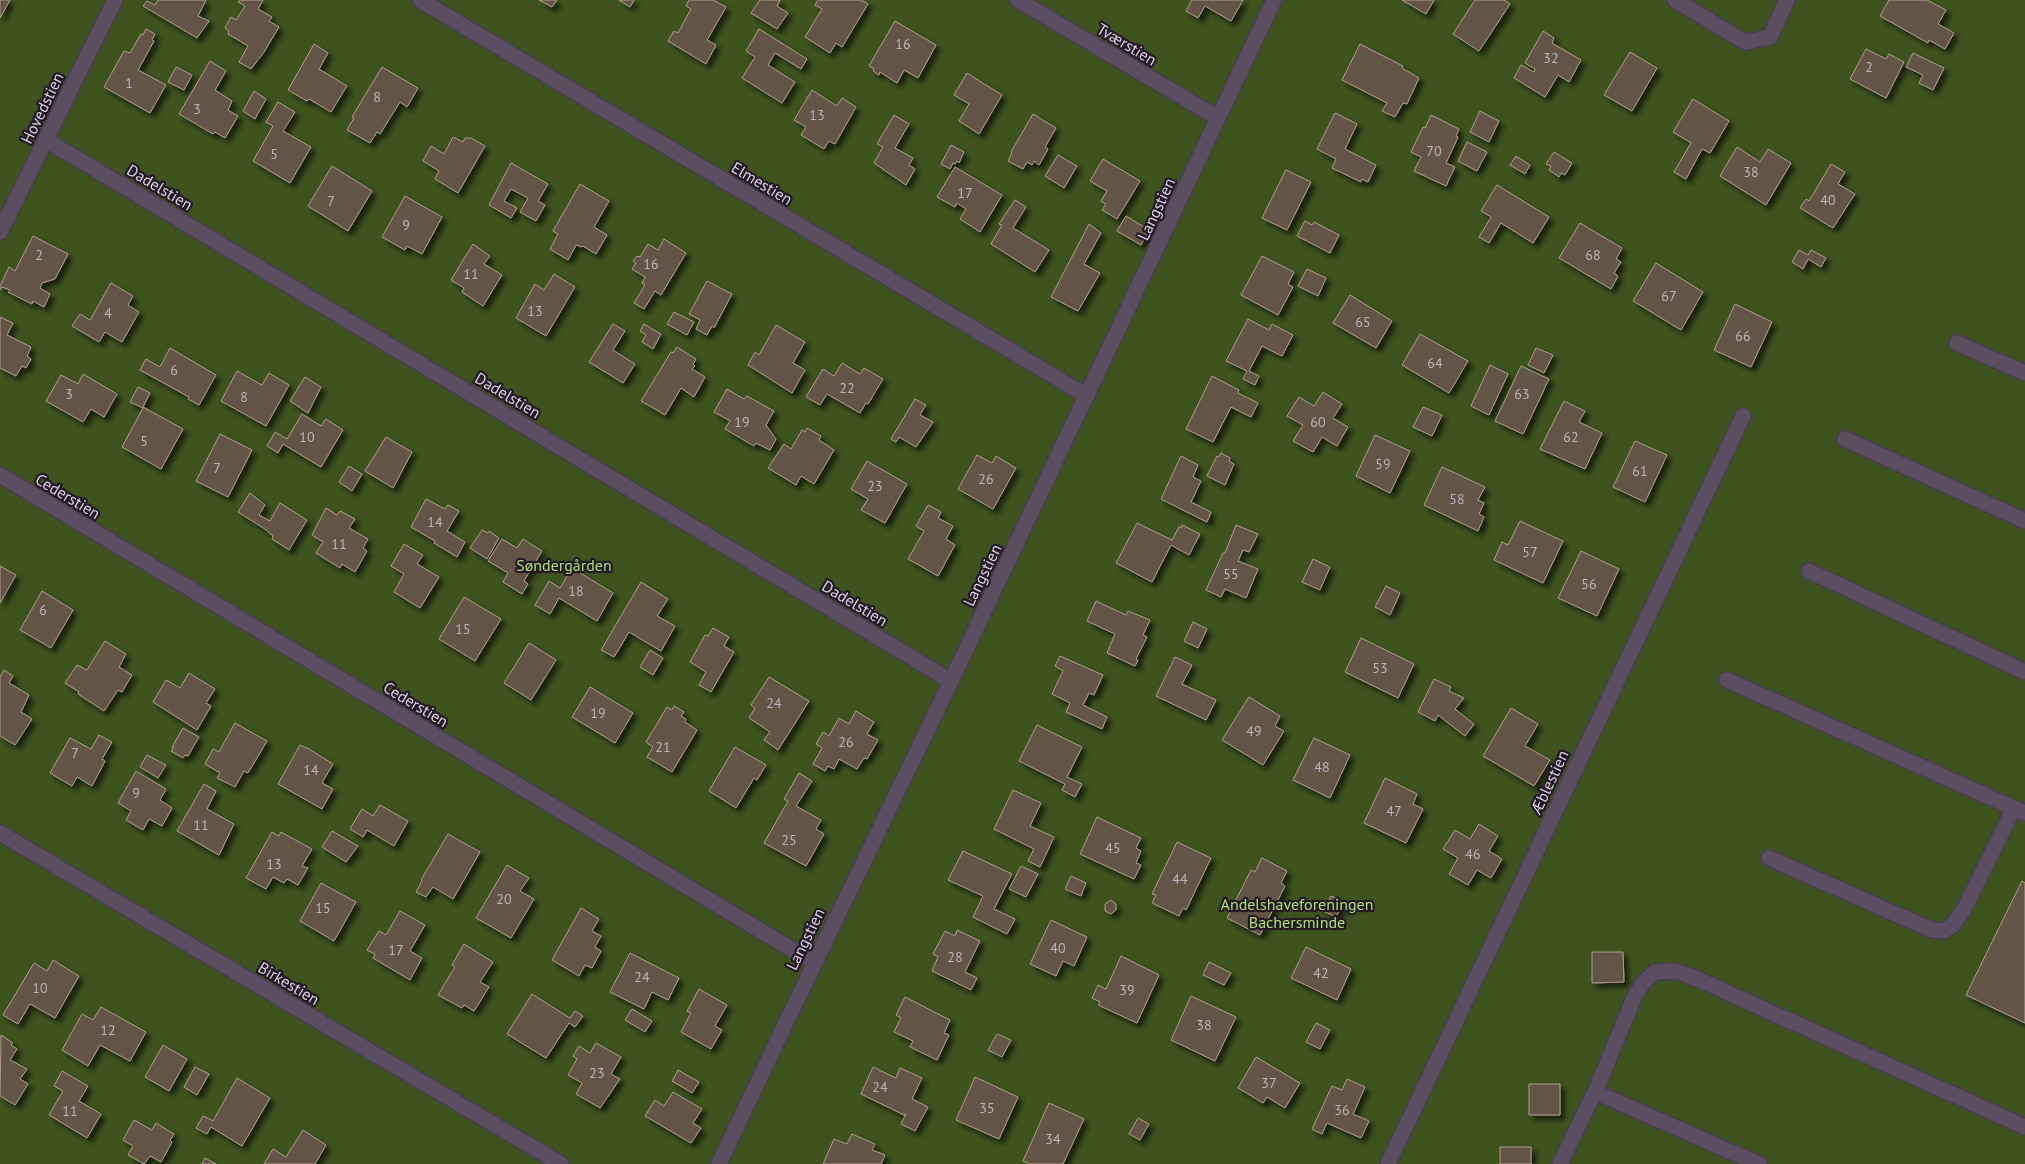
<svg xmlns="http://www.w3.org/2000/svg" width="2025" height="1164" font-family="'PT Sans',sans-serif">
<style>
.green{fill:#3e531e}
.building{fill:#645445;stroke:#af9d8c;filter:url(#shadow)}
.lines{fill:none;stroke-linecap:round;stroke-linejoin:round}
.minor-casing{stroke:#483f4d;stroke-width:18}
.minor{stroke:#5a4e60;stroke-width:15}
.labels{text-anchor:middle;stroke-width:4.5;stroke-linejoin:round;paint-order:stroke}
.number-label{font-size:14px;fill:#bdb3b8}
.street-label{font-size:16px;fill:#dbd3de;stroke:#231928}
.park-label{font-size:16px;fill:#b1e16e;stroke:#231928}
</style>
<defs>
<filter id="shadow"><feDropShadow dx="4.5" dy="4.5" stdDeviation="2.5" flood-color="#0009"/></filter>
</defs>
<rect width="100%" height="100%" fill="#2d2232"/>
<path class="green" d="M0,0H2025V1164H0Z"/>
<path class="building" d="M0,0H10L0,18Z
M158,0H206L198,16L209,21L197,38L143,6L147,1L155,5Z
M240,0H263L258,9L272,17L269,21L279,27L264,52L251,69L239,62L248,46L228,34L229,31L225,28L231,17L236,20L245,6L238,2Z
M539,0H557L552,7Z
M619,0H634L630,7Z
M689,0H713L726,7L707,40L716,45L706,64L668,41L674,31L678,33L691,9L686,6Z
M760,0H780L777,6L788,13L777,29L751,13Z
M818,0H861L868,4L842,47L836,43L830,53L805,37L822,9L815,5Z
M1192,0H1243L1231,21L1205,6L1198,18L1186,11Z
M1402,0H1434L1426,14Z
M1475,0H1504L1510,4L1479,51L1453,34Z
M1889,0H1927L1946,10L1938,24L1954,33L1945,49L1929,40L1928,43L1880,16Z
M895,21L936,45L918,78L904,70L897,83L880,72L879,75L873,71L874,69L869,66Z
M146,29L155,34L152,40L154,41L138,70L166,85L150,113L104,87L124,51L130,53L141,34L143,35Z
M759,29L807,59L801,69L775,53L768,65L795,82L782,103L742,78L755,57L746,51Z
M1543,31L1554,38L1552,43L1581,60L1569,82L1558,75L1545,97L1514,78L1521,65L1534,72L1535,69L1525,63Z
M314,44L328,53L319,69L347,86L331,112L309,99L307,101L288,90Z
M1360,44L1403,66L1402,68L1419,78L1407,104L1403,103L1395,117L1382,111L1387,103L1342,80Z
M1866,49L1886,59L1889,54L1904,62L1886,98L1850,79Z
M1630,52L1657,68L1632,111L1604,95Z
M1913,53L1944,68L1933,90L1919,83L1923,75L1906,67Z
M210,61L226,71L215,90L232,101L228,110L238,116L225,138L215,132L213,134L179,114Z
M176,67L192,75L184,90L168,82Z
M382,67L418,88L407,107L400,102L380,134L377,132L370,143L347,130L354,118L352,117Z
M967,73L1002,95L979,134L959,121L969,104L954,95Z
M812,90L837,106L842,98L856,107L835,144L829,141L824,149L801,135L806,127L794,120Z
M254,91L266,99L255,119L243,111Z
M1693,99L1729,121L1710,153L1702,149L1686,179L1674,172L1691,143L1673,132Z
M278,102L295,112L283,131L311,147L290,183L253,161L273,126L266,122Z
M1480,111L1499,121L1489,142L1470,132Z
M1335,113L1357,124L1345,149L1376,165L1368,182L1362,179L1361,182L1332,168L1336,159L1317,149Z
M1033,114L1056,128L1045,147L1048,149L1039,165L1034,161L1032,165L1027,162L1023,169L1008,161L1012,153L1011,152Z
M894,115L909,124L895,148L913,158L909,165L915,169L906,185L874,163L883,147L877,144Z
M1431,115L1459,129L1456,136L1458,137L1446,163L1455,167L1446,186L1414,171L1421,157L1411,152L1423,127L1425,128Z
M453,137L463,142L465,138H471L485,146L458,193L435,179L439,171L423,161L431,146L444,154Z
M1467,142L1487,152L1477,171L1458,161Z
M951,145L964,152L959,163L957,161L955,164L953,163L950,169L941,164Z
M1737,147L1760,162L1768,149L1791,163L1766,205L1720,176Z
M1554,152L1572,163L1565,175L1561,173L1559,177L1549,170L1551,166L1546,164Z
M1058,155L1077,166L1064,188L1045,176Z
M1516,156L1530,165L1525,174L1510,165Z
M1103,159L1140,181L1117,219L1102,210L1106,204L1101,201L1107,191L1090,181Z
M511,163L548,184L538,201L545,205L536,221L520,212L528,198L511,189L504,201L517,208L511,218L489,205Z
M1831,164L1845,172L1838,184L1855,194L1833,228L1800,208L1806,199L1809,201Z
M332,166L372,191L348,231L308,206Z
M955,167L1002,195L980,232L960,219L966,209L957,203L955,207L937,197Z
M1286,170L1311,182L1287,230L1262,218Z
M580,184L609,201L594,227L607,235L596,254L583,246L582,247L576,245L568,260L550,249L558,234L553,231Z
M1497,185L1549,217L1533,243L1501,223L1489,243L1479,237L1491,217L1481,211Z
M405,196L442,217L422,254L407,246L405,250L382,237Z
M1015,200L1026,207L1013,228L1049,250L1035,272L991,244L1002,225L999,224Z
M1126,216L1149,230L1141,245L1117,231Z
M1305,221L1312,225L1314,222L1339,235L1330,253L1297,236Z
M1580,223L1622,248L1616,259L1621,262L1614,273L1618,276L1611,289L1559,258Z
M1089,224L1101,233L1084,264L1100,273L1078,311L1051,297Z
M33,236L68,254L55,279L42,283L40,288L50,294L44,307L33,301L32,304L8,292L10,290L2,287L0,290V286L9,267L15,271Z
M664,239L686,253L661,295L655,291L644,309L634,303L645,285L642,283L645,277L632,269L636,263L633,261L637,256L640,257L648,244L658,250Z
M473,244L490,256L484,264L502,275L483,306L462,292L464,288L451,280Z
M1799,250L1808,255L1811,250L1826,258L1821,267L1808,259L1803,269L1792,262Z
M1262,256L1294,272L1288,284L1293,287L1278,315L1241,295Z
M1656,263L1703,292L1681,330L1633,301Z
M1307,269L1326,278L1318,296L1298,286Z
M554,274L575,287L546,336L516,318L535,284L544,290Z
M707,281L732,294L714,328L712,326L707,335L696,329L700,320L689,314Z
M111,283L133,296L128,305L139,312L122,342L105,332L99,342L72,326L80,314L90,320Z
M1350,295L1392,321L1376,348L1333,323Z
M1735,304L1772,322L1751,367L1714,350Z
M674,312L694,322L687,335L667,324Z
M0,317L13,323L7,335L31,347L27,356L31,359L26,368L22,366L16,376L0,368Z
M1248,319L1269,330L1272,324L1293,335L1282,356L1262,346L1249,371L1259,376L1255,385L1243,379L1247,371L1226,361Z
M613,324L625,331L613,350L635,364L623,383L589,362Z
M644,324L661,334L653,349L642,342L646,335L640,331Z
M776,325L805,342L793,363L805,370L792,393L748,365L755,352L759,355Z
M1420,334L1468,361L1449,393L1402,365Z
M677,347L696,359L693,364L695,366L692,369L705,377L694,397L681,388L665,415L641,401L671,352L673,353Z
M170,348L216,375L199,405L188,399L189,397L140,370L146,359L160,367Z
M1536,348L1553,355L1544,373L1528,365Z
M842,363L860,374L864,368L883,379L868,404L866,403L860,413L827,394L820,405L806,397L823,369L834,376Z
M1490,365L1508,374L1489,415L1471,406Z
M1521,366L1549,379L1523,434L1495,421Z
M237,371L262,385L269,373L289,385L266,426L221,401Z
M83,374L117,394L104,417L91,409L83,422L46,401L61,375L78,384Z
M1212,376L1239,390L1238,393L1258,403L1251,417L1231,407L1213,442L1186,429Z
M305,377L321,387L308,413L290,401Z
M138,387L150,393L143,407L183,429L161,469L122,447L143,408L130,402Z
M727,389L744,399L747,396L774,411L766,425L776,439L770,450L756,443L754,446L725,429L730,421L714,412Z
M1323,392L1342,404L1333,418L1348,427L1337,446L1322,437L1313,452L1293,441L1303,425L1287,416L1299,397L1314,406Z
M915,399L926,405L920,415L933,422L916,447L899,437L896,442L891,439Z
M1564,401L1585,411L1579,422L1602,433L1585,469L1540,449Z
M1423,407L1442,415L1432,436L1413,427Z
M302,414L321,426L326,419L343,430L321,467L283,444L278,453L267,446L275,432L287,439Z
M807,428L821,436L819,440L834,450L814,484L801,476L796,485L768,468L784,444L791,449L802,430L805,432Z
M220,434L252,450L228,497L196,481Z
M1375,435L1410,451L1390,493L1356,476Z
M386,437L412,452L393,488L365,471Z
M1635,441L1667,455L1645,502L1613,487Z
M1221,453L1230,458L1229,461L1234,464L1225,485L1207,476L1217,456L1219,457Z
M977,455L992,463L996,456L1016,468L993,509L958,489Z
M1181,456L1198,465L1193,477L1201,481L1191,502L1211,512L1207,522L1161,499Z
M867,461L907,484L885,523L861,510L868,499L851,489Z
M349,466L362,474L352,491L339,482Z
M1442,467L1485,487L1478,500L1484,503L1479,514L1484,517L1478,531L1424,505Z
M250,493L265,505L259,515L270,521L280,503L307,520L289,550L272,539L273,536L265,529L238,512Z
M426,499L445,509L448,505L459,511L447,531L465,542L457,557L434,543L435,541L411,527Z
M928,505L941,512L938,518L953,526L946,539L955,545L938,576L908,559L924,531L916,526Z
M326,508L337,515L340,511L355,519L349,528L368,539L363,548L367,551L355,572L342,564L340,568L316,553L323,542L312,535Z
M1520,521L1563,541L1543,583L1494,560L1502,542L1508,545Z
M1137,523L1172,540L1179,527L1181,528L1182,525L1200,534L1189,555L1171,545L1152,582L1116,563Z
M1236,525L1258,534L1249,552L1243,550L1238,561L1258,569L1246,598L1225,589L1221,597L1206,590L1223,553H1225Z
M482,530L488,533L489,531L499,538L487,559L470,548Z
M502,539L517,548L523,539L542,551L524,581L528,584L522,594L503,582L508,573L488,561Z
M404,544L423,555L417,564L439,577L420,608L394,592L404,574L391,566Z
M1581,551L1619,569L1597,616L1558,598Z
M1313,559L1330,567L1320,590L1302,582Z
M0,566L16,575L0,603Z
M572,568L613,593L597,621L559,598L550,614L535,605L549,581L560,588Z
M641,582L668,599L657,616L675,626L661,651L629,632L614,657L601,650Z
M1386,586L1400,593L1390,615L1375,607Z
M42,591L73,610L51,648L20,630Z
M464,597L501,619L475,661L439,639Z
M1096,601L1126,615L1128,611L1150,620L1143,635L1147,637L1136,659L1138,660L1135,666L1107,653L1115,634L1087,621Z
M1193,622L1207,629L1198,648L1184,641Z
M713,628L729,637L724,646L734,652L711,692L699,685L706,672L690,662L705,635L708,636Z
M1361,638L1414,664L1398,698L1345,672Z
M105,641L126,654L119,667L132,675L122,692L118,690L104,711L78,694L79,692L65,683L77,665L87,670Z
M529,643L556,660L531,700L504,683Z
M650,650L663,658L653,675L640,667Z
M1060,656L1103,675L1094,695L1089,693L1083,705L1107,717L1102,729L1066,712L1070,703L1052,694L1063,671L1055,666Z
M1175,657L1192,665L1182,684L1216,700L1206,720L1156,696Z
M4,670L13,676L9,683L29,695L21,712L32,719L15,745L0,736V677Z
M189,673L215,689L206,703L211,706L197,730L153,702L166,680L180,688Z
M769,677L809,701L778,750L764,740L770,732L749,718L755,708L751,705Z
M1434,679L1451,687L1449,691L1464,698L1455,709L1474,724L1465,736L1438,715L1435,721L1418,712Z
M590,687L633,713L615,743L572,717Z
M1249,697L1280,716L1275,726L1284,731L1263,765L1222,740Z
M674,706L684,712L681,716L686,719L685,722L697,730L672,772L647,757L653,747L646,742L667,707L672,710Z
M1511,708L1538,724L1525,746L1550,760L1534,786L1483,756Z
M856,711L874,722L867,734L878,740L867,759L864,758L857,769L839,759L834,769L828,766L825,771L813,764L822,748L816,744L823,732L829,736L839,718L849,724Z
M235,723L267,741L248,773L244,771L235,787L217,778L220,773L205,764L213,749L219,752Z
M1037,725L1082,747L1067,777L1082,784L1075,797L1062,790L1065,784L1019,761Z
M183,728L199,737L188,756L185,755L183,758L171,751L174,747H172Z
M99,735L112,742L102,759L105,761L92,786L77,777L72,786L50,773L70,738L91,749Z
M1314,738L1350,755L1330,798L1293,780Z
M300,745L306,748V747L333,764L322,783L333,789L322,809L278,784Z
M735,747L766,765L757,780L754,778L736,808L709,791Z
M147,755L166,765L158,778L140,767Z
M136,771L166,789L160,800L172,808L162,826L149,819L143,830L126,820L131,811L118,803Z
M799,773L812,781L796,806L821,820L816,829L824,834L806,866L764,843L788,801L784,799Z
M1385,778L1417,794L1413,804L1423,809L1406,843L1364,823Z
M204,784L216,791L207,809L234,824L219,855L177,831Z
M1013,790L1041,803L1030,826L1054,837L1040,867L1028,861L1034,849L994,829Z
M380,805L408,821L394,846L367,830L363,837L350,829L362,809L373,816Z
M1097,817L1141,838L1136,848L1141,851L1136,863L1141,865L1134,879L1080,854Z
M1479,824L1498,836L1489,851L1502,859L1491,878L1477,870L1468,885L1449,874L1458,858L1443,849L1455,830L1470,839Z
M332,831L358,846L346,862L322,847Z
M272,832L279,836L281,832L312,849L302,866L308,868L298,885L287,879L284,883L273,877L266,889L246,878Z
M448,834L480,852L453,899L433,887L426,897L416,892L422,881L421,880Z
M1177,842L1211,858L1186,910L1183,908L1179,916L1152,903L1156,895L1152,894Z
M963,851L1012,874L994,909L1015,919L1007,934L973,917L983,896L948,880Z
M1262,858L1287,871L1281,883L1285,886L1260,935L1227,918L1251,870L1255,872Z
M507,865L529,878L520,891L534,899L511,938L476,918Z
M1021,866L1038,874L1026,897L1009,889Z
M1071,876L1086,883L1081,896L1065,889Z
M2022,881L2025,883V1023L1966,995Z
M321,883L356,902L334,941L300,921Z
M1331,896L1344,902L1336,917L1323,911Z
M1111,900L1116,904V910L1111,914L1105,911V904Z
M581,908L599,919L592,931L601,936L595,947L601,951L592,968L585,965L579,976L552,960Z
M400,911L425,925L410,951L422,958L410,980L373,958L375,954L367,950L379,931L386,935Z
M1051,920L1087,937L1074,966L1063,961L1056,976L1030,964Z
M957,930L980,941L965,972L977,978L971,990L932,971L938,957L933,954L945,931L955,936Z
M464,944L493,962L480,982L489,987L474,1011L464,1005L462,1008L438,995L455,967L452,965Z
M1306,947L1351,969L1337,1000L1291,978Z
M1592,952H1623L1624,982L1592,983Z
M630,953L679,978L668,1000L652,992L644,1009L610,992Z
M1121,956L1159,975L1137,1023L1098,1005L1100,1002L1092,998L1098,985L1106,989Z
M53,960L79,976L55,1018L30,1004L18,1024L3,1015L34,963L47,971Z
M1209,962L1231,973L1224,985L1203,975Z
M699,989L727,1005L715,1026L722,1030L711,1049L681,1032L691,1013L687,1011Z
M532,994L570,1018L575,1011L583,1016L575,1027L569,1023L546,1058L507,1034Z
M1191,996L1236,1017L1215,1061L1171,1040Z
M905,997L950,1020L944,1033L949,1035L937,1060L910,1047L913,1041L894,1032L901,1018L896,1015Z
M101,1007L146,1032L130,1061L100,1045L88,1066L62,1050L82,1014L93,1020Z
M632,1009L652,1021L645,1032L625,1020Z
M1316,1023L1330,1030L1320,1049L1306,1042Z
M997,1034L1011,1040L1002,1057L988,1050Z
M1,1035L13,1043L11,1045L17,1049L10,1060L27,1069L20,1079L28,1084L15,1105L0,1096Z
M596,1043L621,1057L611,1074L620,1079L600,1108L576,1094L582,1083L568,1075L577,1059L573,1056L579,1046L590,1053Z
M163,1045L187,1059L169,1091L145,1077Z
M1256,1057L1300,1083L1285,1108L1267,1097L1263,1103L1238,1088Z
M195,1067L209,1074L197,1095L184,1087Z
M873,1067L896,1078L900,1068L922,1078L912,1099L928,1107L915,1131L901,1124L906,1114L904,1115L861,1094Z
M678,1070L699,1082L692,1093L672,1081Z
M62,1071L88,1086L79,1101L101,1114L87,1138L49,1115L63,1091L54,1086Z
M975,1077L1018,1097L999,1139L956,1120Z
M237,1078L270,1098L242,1146L211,1127L207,1134L196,1128L203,1116L213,1121Z
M1347,1079L1365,1087L1353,1114L1369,1121L1361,1138L1327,1123L1322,1134L1312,1129L1332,1086L1342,1090Z
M1529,1084H1560V1115H1529Z
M673,1092L702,1109L693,1123L701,1128L691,1143L645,1116L655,1100L664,1106Z
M1049,1103L1084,1119L1063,1164H1030L1023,1161Z
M1138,1118L1149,1124L1140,1140L1129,1134Z
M134,1120L152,1130L156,1123L174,1134L170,1140L172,1142L161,1162L150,1156L144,1164L128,1155L133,1146L123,1140Z
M303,1130L326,1145L315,1164H264L273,1149L286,1157Z
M852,1134L875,1144L872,1150L885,1155L881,1164H823L834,1139L847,1144Z
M1500,1147H1531V1164H1500Z
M205,1158L216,1164H202Z"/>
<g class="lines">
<g class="minor-casing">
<path id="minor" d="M420,0L1087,396
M1018,0L1218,118
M1675,0L1745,42L1770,37L1787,0
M46,140L951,681
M0,232L115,0
M1957,343L2025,373
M1845,439L2025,521
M0,475L813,962
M1809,571L2025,672
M1727,680L2025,813
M0,833L561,1164
M1769,858L1932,930L1943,931L1953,925L1964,909L2014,808
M1595,1092L1759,1164
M719,1164C795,1002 874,841 952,679C1061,454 1166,226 1274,0
M1388,1164L1743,416
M1560,1164L1595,1092L1634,998L1643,983L1655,972L1675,971L1693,977L2025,1127"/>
</g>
<use href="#minor" class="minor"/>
</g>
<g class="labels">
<g class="number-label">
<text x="903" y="49">16</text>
<text x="1551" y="63">32</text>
<text x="1869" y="72">2</text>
<text x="129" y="88">1</text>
<text x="377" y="102">8</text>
<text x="197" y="114">3</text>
<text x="817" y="120">13</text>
<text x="1434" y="156">70</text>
<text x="274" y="159">5</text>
<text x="1751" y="177">38</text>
<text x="965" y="198">17</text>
<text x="1828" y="205">40</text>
<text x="331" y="206">7</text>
<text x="406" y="230">9</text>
<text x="39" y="260">2</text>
<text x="1593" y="260">68</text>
<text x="651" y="269">16</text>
<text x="471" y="279">11</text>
<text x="1669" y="301">67</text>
<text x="535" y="316">13</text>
<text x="108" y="318">4</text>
<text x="1363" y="327">65</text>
<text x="1743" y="341">66</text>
<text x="1435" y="368">64</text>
<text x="174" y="375">6</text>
<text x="847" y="393">22</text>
<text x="69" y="399">3</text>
<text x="1522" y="399">63</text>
<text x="244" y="402">8</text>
<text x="742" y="427">19</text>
<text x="1318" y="427">60</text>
<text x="307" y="442">10</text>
<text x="1571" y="442">62</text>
<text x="144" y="446">5</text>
<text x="1383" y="469">59</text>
<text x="217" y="473">7</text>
<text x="1640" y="476">61</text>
<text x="986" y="484">26</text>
<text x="875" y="491">23</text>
<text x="1457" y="504">58</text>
<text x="435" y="527">14</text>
<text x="339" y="549">11</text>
<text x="1530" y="557">57</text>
<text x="1231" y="579">55</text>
<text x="1589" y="589">56</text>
<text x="576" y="596">18</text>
<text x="43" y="615">6</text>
<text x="463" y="634">15</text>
<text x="1380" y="673">53</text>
<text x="774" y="708">24</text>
<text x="598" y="718">19</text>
<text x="1254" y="736">49</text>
<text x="846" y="747">26</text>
<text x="663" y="752">21</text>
<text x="75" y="758">7</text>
<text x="1322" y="772">48</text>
<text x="311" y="775">14</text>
<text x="136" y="798">9</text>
<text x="1394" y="816">47</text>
<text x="201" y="830">11</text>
<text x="789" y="845">25</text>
<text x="1113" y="853">45</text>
<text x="1473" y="859">46</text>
<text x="274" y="869">13</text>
<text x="1180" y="884">44</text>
<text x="504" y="904">20</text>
<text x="323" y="913">15</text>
<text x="1058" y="953">40</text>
<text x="396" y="955">17</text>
<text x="955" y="962">28</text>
<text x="1321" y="978">42</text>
<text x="642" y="982">24</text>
<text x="40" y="993">10</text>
<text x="1127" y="995">39</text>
<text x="1204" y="1030">38</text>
<text x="108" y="1035">12</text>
<text x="597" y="1078">23</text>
<text x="1269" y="1088">37</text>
<text x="880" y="1092">24</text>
<text x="987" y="1113">35</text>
<text x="1342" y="1115">36</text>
<text x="70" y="1116">11</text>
<text x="1053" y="1144">34</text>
</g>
<g class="street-label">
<text transform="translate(1127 44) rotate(31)" y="6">Tværstien</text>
<text transform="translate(42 108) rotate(-64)" y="6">Hovedstien</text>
<text transform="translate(762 183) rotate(31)" y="6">Elmestien</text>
<text transform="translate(160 187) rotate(31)" y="6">Dadelstien</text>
<text transform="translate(1156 209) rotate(-65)" y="6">Langstien</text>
<text transform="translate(508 395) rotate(31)" y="6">Dadelstien</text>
<text transform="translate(68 496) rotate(31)" y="6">Cederstien</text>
<text transform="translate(982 575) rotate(-64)" y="6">Langstien</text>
<text transform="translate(855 603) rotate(31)" y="6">Dadelstien</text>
<text transform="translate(416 704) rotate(31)" y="6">Cederstien</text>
<text transform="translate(1549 782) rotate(-65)" y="6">Æblestien</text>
<text transform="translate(805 939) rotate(-64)" y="6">Langstien</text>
<text transform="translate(289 983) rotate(31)" y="6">Birkestien</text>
</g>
<g class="park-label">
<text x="564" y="571">Søndergården</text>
<text x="1297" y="910">Andelshaveforeningen<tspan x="1297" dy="18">Bachersminde</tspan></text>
</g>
</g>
</svg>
